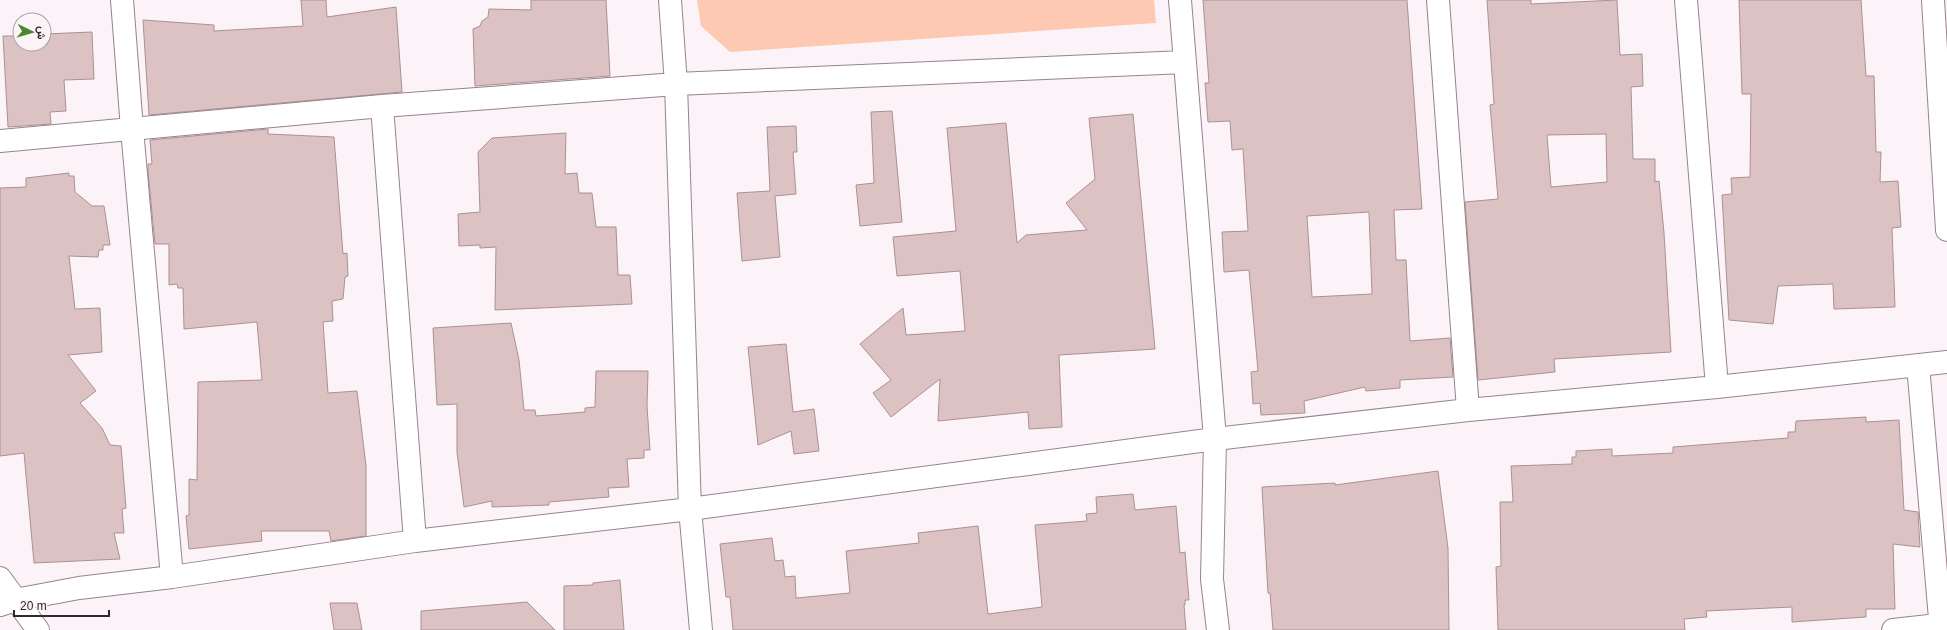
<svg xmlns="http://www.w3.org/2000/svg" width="1947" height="630" font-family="Arial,Vazirmatn,sans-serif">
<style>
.green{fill:#fdc9b2}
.building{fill:#dcc2c3;stroke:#aa9192;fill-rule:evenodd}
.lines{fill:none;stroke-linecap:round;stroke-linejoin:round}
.street-casing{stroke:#97838e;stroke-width:24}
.street{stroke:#fff;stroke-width:22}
</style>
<rect width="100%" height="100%" fill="#fcf3f8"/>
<path class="green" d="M697,0H1154L1156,23L730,52L701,26Z"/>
<path class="building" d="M301,0H326L327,17L396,7L402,92L149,115L143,20L214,25V31L303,26Z
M531,0H606L610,76L475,86L473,29L480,26L482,21L488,17L489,9L531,10Z
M1203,0H1407L1422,209L1394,210L1396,260H1406L1410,341L1450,338L1453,377L1400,380V388L1366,391L1365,387L1304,401L1305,413L1261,415L1260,403L1253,404L1251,372L1258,371L1249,270L1224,272L1222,232L1248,231L1243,149L1232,150L1230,121L1208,122L1205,83H1209ZM1369,212L1372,294L1312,297L1307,216Z
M1487,0H1531V4L1617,0L1620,55L1642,54L1643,86L1631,87L1633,159H1655V182L1659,181L1664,233L1671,352L1554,359L1555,372L1478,380L1465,202L1498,199L1490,105L1494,104ZM1606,134L1607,182L1551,187L1547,135Z
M1739,0H1861L1866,76H1874L1876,152H1881L1880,182L1898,181L1901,227L1892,228L1895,307L1834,309L1833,284L1778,286L1773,324L1729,320L1722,195L1732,194L1731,178L1750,177L1751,94H1742Z
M92,32L94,79L64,80L66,111L50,112L51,124L8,127L3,36H20V44H44V34Z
M892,111L902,222L860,226L856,185L874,183L871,112Z
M1133,114L1155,349L1059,355L1062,427L1029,429L1028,412L938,421L940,379L891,417L873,393L891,380L860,344L903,308L906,335L965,331L960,271L897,276L893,237L956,231L947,128L1006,123L1017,243L1026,235L1087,230L1066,203L1095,179L1089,118Z
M796,126L797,152H793L796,194L775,196L780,257L742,261L737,193L770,191L767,127Z
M268,129V134L334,137L343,254L347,253L348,276L345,277L343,299L332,301L333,321L323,322L328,393L357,391L366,466V536L331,541L329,531H261L262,541L189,549L186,516L189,515V479L197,480L198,382L262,380L257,322L184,329L183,288H178L177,284L169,285V244H155L148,172V164H152L150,140Z
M566,133L565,174L577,173L579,193H592L596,227H616L618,275H630L632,304L495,310L496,247L480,248V245L459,246L458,214L480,212L478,152L492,138Z
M69,173V176H74L75,192L92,206H104L110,245H103V250H99L98,257L69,256L75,309L100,308L102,352L68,355L96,391L80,403L102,428L110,445L121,446L126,508L122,509L124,533H114L120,559L34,563L24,453L0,456V188L26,187V178Z
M511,323L519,360L524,410H535L536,416L585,412V408L595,407L596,371H648L647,406L650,450H644V458L627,459L629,487L608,488L609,497L549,502V505L492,507V501L464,507L457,452V404L437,405L433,328Z
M786,344L793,412L814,409L819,451L794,454L791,431L758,445L748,347Z
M1866,417V422L1899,420L1904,510L1918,512L1920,547L1893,544L1895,609H1866V617L1792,622V607L1706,611L1707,617L1684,619L1685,630H1498L1496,567L1501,566L1500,502H1513L1511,466L1572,464V457H1576V451L1612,449V456L1673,453V447L1788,438V432H1795L1796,421Z
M1438,471L1448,548L1449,630H1273L1270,593H1268L1262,487L1335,483V485Z
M1133,494L1135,510L1176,506L1180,553L1185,552L1189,600H1185V605H1184L1186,630H733L730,597H726L720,544L772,538L775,561L783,560L785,577L795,576L796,598L850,593L846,551L919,543L918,533L978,526L988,614L1042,607L1035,525L1087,521L1086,514L1097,513L1096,497Z
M620,580L624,630H564V586L593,585V583Z
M527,602L555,630H421V611Z
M330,603H357L362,630H334Z"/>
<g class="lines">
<g class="street-casing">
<path id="street" d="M122,0L132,129L172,577
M670,0L676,84L690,509L701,630
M1180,0L1215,439L1212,579L1218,630
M1438,0L1468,410
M1686,0L1717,387
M1933,0L1947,230
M382,106L415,541
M0,141L382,106L676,84L1185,62
M1918,365L1941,630
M0,578L38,630
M0,605L15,600L79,588L172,577L415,541L690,509L1215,439L1468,410L1717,387L1947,362
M1893,630L1947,624"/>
</g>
<use href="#street" class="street"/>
</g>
<g transform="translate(32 32) rotate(95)"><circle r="19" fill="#fcf3f8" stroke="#aba2a7"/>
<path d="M0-3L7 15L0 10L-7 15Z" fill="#468a2e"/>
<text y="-6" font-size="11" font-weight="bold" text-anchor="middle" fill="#31282d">ش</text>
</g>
<path d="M14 610v6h95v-6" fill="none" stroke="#31282d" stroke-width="2"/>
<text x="20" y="610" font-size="12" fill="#31282d" stroke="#fcf3f8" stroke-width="3" paint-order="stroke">20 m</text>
</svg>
